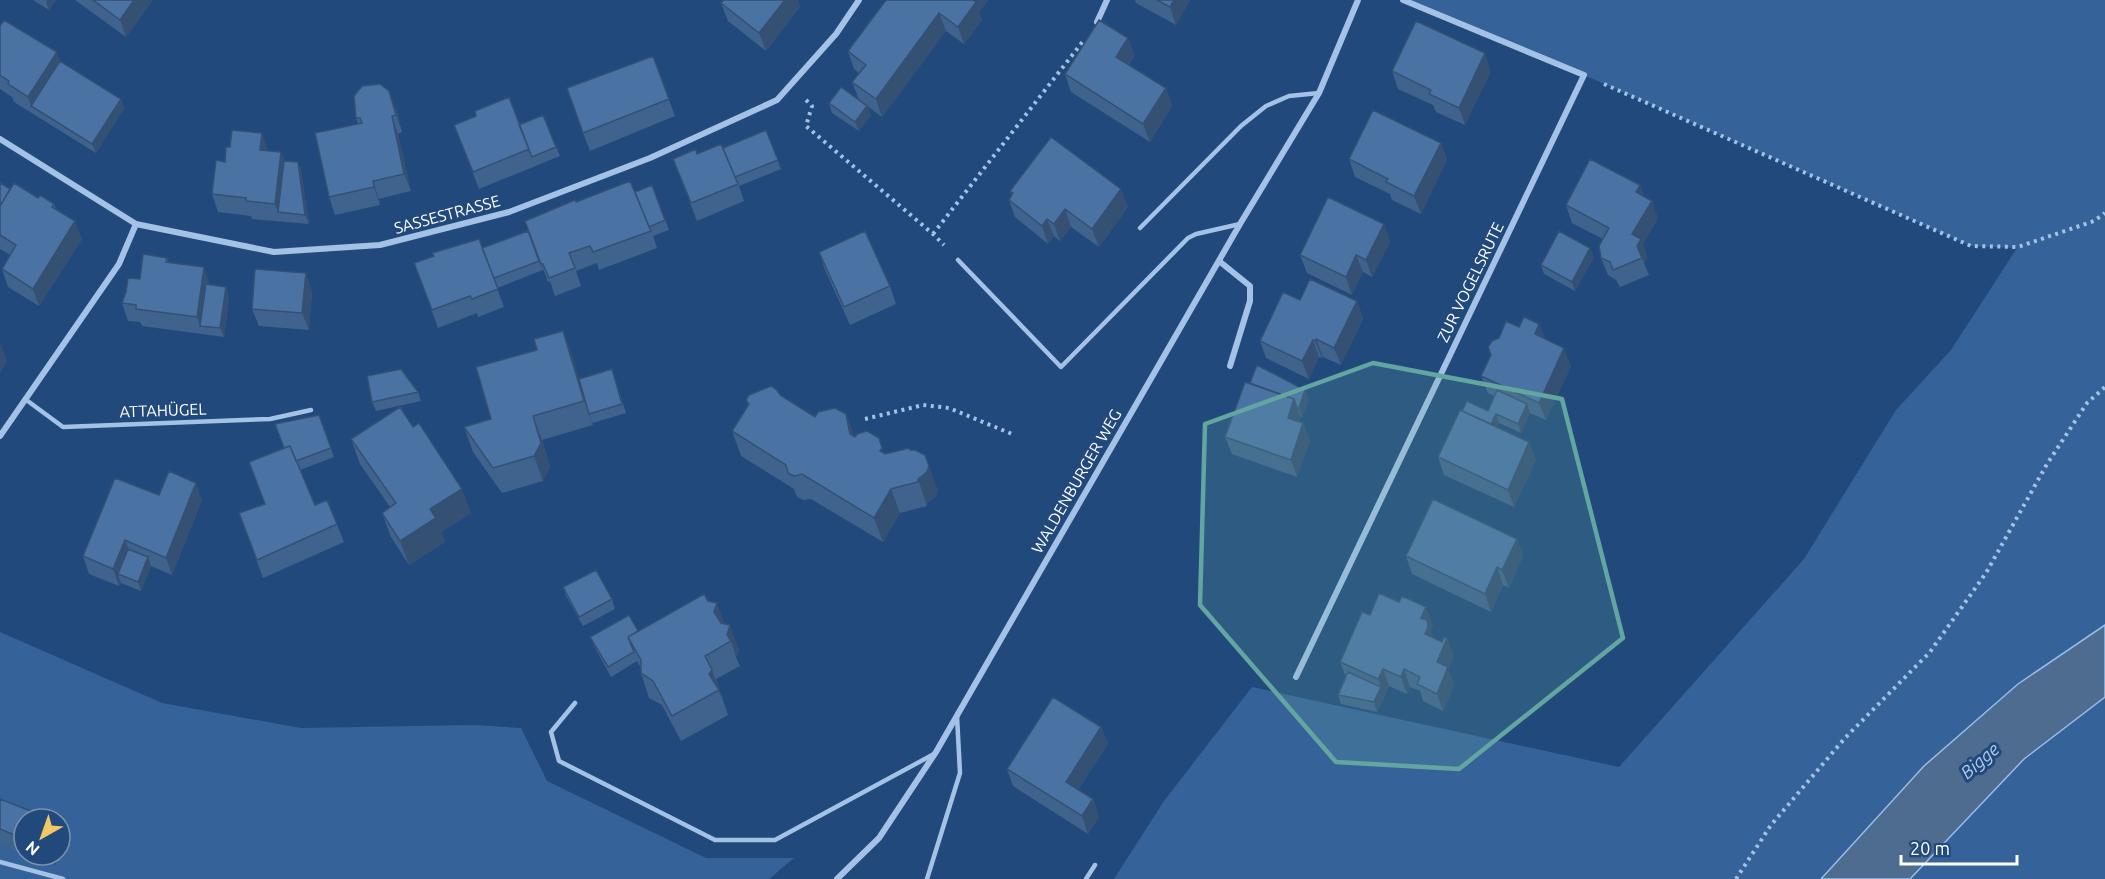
<svg xmlns="http://www.w3.org/2000/svg" width="2105" height="879" font-family="Ubuntu,sans-serif">
<style>
.green{fill:#356399;fill-rule:evenodd}
.water{fill:#4e6b90;stroke:#98bde7;stroke-width:1.5}
.lines{fill:none;stroke-linecap:round;stroke-linejoin:round}
.path{stroke:#a4c2e6;stroke-width:4;stroke-dasharray:3 4.5;stroke-linecap:butt}
.service{stroke:#a4c2e6;stroke-width:4.5}
.minor{stroke:#a4c2e6;stroke-width:6}
.wall{fill:#40638d}
.shaded-wall{fill:#345073}
.building{fill:#4a73a4;stroke:#345073;stroke-width:1.5}
.marked{fill:#63a6a1;fill-opacity:0.2;stroke:#63a6a1;stroke-width:4.5;stroke-linejoin:round}
.labels{text-anchor:middle;stroke-width:6;stroke-linejoin:round;paint-order:stroke}
.street-label{font-size:16px;fill:#fff;stroke:#21497b}
.water-label{font-size:18px;font-style:italic;fill:#afcced;stroke:#21497b}
</style>
<rect width="100%" height="100%" fill="#21497b"/>
<path class="green" d="M1403,0H2105V625L2018,684L1924,766L1821,879H1114L1164,801L1252,687L1619,767L1804,559L1896,410L1951,350L2017,248L1971,246L1584,75Z
M0,632L162,703L301,728L474,725L521,728L547,781L706,858H794L769,879H0ZM24,819H60V855H24Z
M2105,697V879H1910L2024,759Z"/>
<path class="water" d="M2105,625V697L2024,759L1910,879H1821L1924,766L2018,684Z"/>
<g class="lines">
<path class="path" d="M1604,84L1971,246L2018,247L2094,221L2105,213
M806,100L812,106L806,126L933,234L944,245
M933,234L1084,40
M865,419L923,405L949,408L1012,434
M1736,879L1771,825L1845,738L1930,652L1986,573L2047,464L2087,403L2105,387"/>
<path class="service" d="M1140,228L1241,126L1266,106L1289,96L1319,93
M958,260L1061,367L1188,238L1196,234L1240,224
M25,399L63,427L270,419L311,410
M575,703L551,732L559,761L715,840H775L934,754
M0,862L63,879
M927,879L960,773L957,716
M1086,879L1095,865"/>
<path class="minor" d="M1097,22L1107,0
M0,139L136,224L274,252L380,245L509,212L650,158L777,100L836,34L859,0
M1219,261L1250,286V301L1230,366
M0,436L119,264L136,224
M1296,677L1584,75L1403,0
M837,879L879,838L936,752L1240,224L1319,93L1358,0"/>
</g>
<path class="wall" d="M33,0H56L49,10Z
M75,0H153L126,37Z
M724,0H798L800,7L766,51L728,21L721,3Z
M886,0H988L979,12L982,20L964,44L946,31L882,117L859,100L852,82L859,73L854,69L848,51Z
M1135,0H1190L1176,25L1136,3Z
M0,26L60,61L121,99L124,108L96,153L14,102L12,97L0,89Z
M1135,55L1129,65L1166,88L1172,106L1150,142L1071,92L1065,74Z
M653,56L675,116L590,151L583,133Z
M1392,71H1491L1465,125L1436,112L1433,105L1398,89Z
M829,103L867,106L871,115L859,131L832,113Z
M396,108L402,132L398,134L411,191L379,199L380,205L335,215L329,197L358,124L356,118Z
M543,115L560,156L479,189L454,125H519Z
M766,130L781,169L739,186L744,201L697,221L673,159L723,148Z
M1441,143L1447,160L1421,214L1392,200L1390,194L1355,177L1349,159Z
M268,151L284,161L298,162L301,171L309,224L252,219L251,216L218,212L212,194L225,162Z
M0,183L10,189L54,204L56,209L82,239L39,306L8,287L2,269L10,255L0,249Z
M652,185L669,230L653,236L657,248L599,270L597,263L576,271L581,286L555,296L550,281L548,282L525,221L576,202L635,192Z
M1640,185L1644,197L1658,218L1643,244L1647,257L1644,263L1649,275L1620,287L1616,280L1608,275L1601,258L1603,239L1572,223L1566,205Z
M1010,191L1128,207L1099,247L1071,227L1060,241L1054,236L1048,244L1015,217L1009,200L1012,195Z
M1384,224L1390,242L1372,277L1363,272L1352,295L1307,273L1300,255Z
M528,231L543,270L497,288L504,307L478,317L477,313L438,328L414,263L483,248Z
M819,252L890,286L896,304L850,325L825,270Z
M1594,257L1575,291L1544,274L1541,265Z
M167,258L169,262L210,285L226,287L229,297L224,337L142,326L140,322L128,321L122,303L140,279Z
M312,291L309,330L259,326L252,309Z
M1300,300L1357,301L1363,319L1341,365L1323,357L1322,358L1319,357L1309,379L1266,358L1260,341Z
M1539,324L1545,339L1571,366L1546,420L1530,413L1521,433L1499,423L1497,427L1529,442L1536,460L1514,507L1444,475L1438,457L1462,411H1488L1494,396L1488,393L1481,376L1499,338L1519,327Z
M563,331L579,379L612,369L626,413L593,423L591,420L593,425L542,440L550,467L543,481L502,493L473,452L464,427L491,419L537,350Z
M418,392L421,401L376,411L372,402Z
M780,395L815,417L846,414L854,436L885,454L910,450L938,490L936,496L927,503V506L900,513L883,542L811,499L803,500L797,497L794,489L741,456L732,431L748,405L746,400Z
M1309,399L1302,417H1301L1299,422L1303,423L1310,441L1297,477L1232,454L1225,437Z
M319,415L334,457L300,470L315,505L337,524L344,542L263,578L239,513L265,504L284,448Z
M351,439L471,513L441,532L445,542L409,565L391,537L382,513L390,507L360,464Z
M159,495L202,500L172,575L151,566L141,591L121,583L119,586L89,574L83,556Z
M1517,539L1523,556L1509,588L1503,585L1491,612L1412,574L1406,556Z
M563,587L612,599L615,609L583,626L566,596Z
M1370,615L1433,625L1430,630L1433,638L1454,656L1448,669L1454,685L1443,711L1423,701L1420,691L1410,687L1407,694L1389,686L1377,712L1341,704L1338,695L1346,677L1340,662Z
M724,624L739,650L736,657L740,666L716,679L728,715L681,741L662,705L649,698L641,673V668L637,661L611,677L594,646L590,637L638,631Z
M1101,727L1108,744L1078,790L1093,799L1099,817L1088,834L1013,786L1007,769Z
M0,799L24,819V854L0,844Z
M27,855H59L55,866Z"/>
<path class="shaded-wall" d="M47,0H56L49,10L46,1Z
M134,0H153L126,37L120,20Z
M785,0H798L800,7L766,51L759,33Z
M971,0H988L979,12L982,20L964,44L958,27Z
M1174,0H1190L1176,25L1170,7Z
M939,13L946,31L882,117L876,99Z
M1128,38L1135,55L1123,74L1116,57Z
M57,52L63,70L31,106L28,97Z
M1485,53L1491,71L1465,125L1459,108Z
M1166,88L1172,106L1150,142L1143,124Z
M389,91L396,108L402,132L396,115Z
M121,99L124,108L96,153L92,144Z
M867,106L871,115L859,131L855,122Z
M392,116L398,134L411,191L404,174Z
M262,133L268,151L260,150Z
M1441,143L1447,160L1421,214L1414,196Z
M281,152L288,170L278,212L282,222L275,204Z
M298,162L301,171L309,224L305,215Z
M373,181L379,199L380,205L374,187Z
M1640,185L1647,203L1636,192Z
M1121,189L1128,207L1099,247L1092,229Z
M1652,201L1658,218L1643,244L1647,257L1644,263L1632,234Z
M1065,209L1071,227L1060,241L1054,224Z
M1047,219L1054,236L1048,244L1042,226Z
M75,221L82,239L39,306L33,289Z
M1384,224L1390,242L1372,277L1366,260Z
M1590,248L1594,257L1575,291L1572,282Z
M1356,255L1363,272L1352,295L1346,277Z
M204,267L210,285L200,326L197,317Z
M306,273L312,291L309,330L302,313Z
M226,287L229,297L224,337L220,328Z
M1357,301L1363,319L1341,365L1334,348Z
M1539,324L1546,341L1535,334Z
M563,331L572,355L593,425L584,401Z
M1316,339L1323,357L1322,358L1315,341Z
M1313,340L1319,357L1309,379L1302,361Z
M1,344L7,361L0,374V346Z
M1564,348L1571,366L1546,420L1539,403Z
M1305,390L1309,399L1302,417L1299,408Z
M1294,399L1301,417L1294,436L1288,418Z
M1527,404L1530,413L1521,433L1518,424Z
M846,414L855,439L850,434Z
M1496,414L1499,423L1492,439L1488,430Z
M533,416L542,440L550,467L543,481L534,456Z
M1303,423L1310,441L1297,477L1291,460Z
M1529,442L1536,460L1514,507L1508,490Z
M925,455L938,490L936,496L927,503V506L918,479Z
M196,483L202,500L172,575L166,558Z
M462,489L471,513L441,532L445,542L409,565L400,541L430,509Z
M891,489L900,513L883,542L874,518Z
M1517,539L1523,556L1509,588L1502,570Z
M125,540L132,558L118,574L121,583L119,586L113,569Z
M148,557L151,566L141,591L138,582Z
M1497,567L1503,585L1491,612L1485,594Z
M717,603L726,627L723,636L714,612Z
M1426,607L1433,625L1430,630L1435,644L1425,634L1421,618Z
M730,625L739,650L736,657L731,641L727,635Z
M1447,638L1454,656L1448,669L1454,685L1443,711L1437,694V662Z
M1383,669L1389,686L1384,696L1378,679Z
M1404,669L1410,687L1407,694L1401,677Z
M712,670L721,694V696L709,674Z
M1381,687L1384,696L1377,712L1374,702Z
M1101,727L1108,744L1072,799L1066,782Z
M1093,799L1099,817L1088,834L1082,816Z
M60,826L65,840L60,853Z
M51,855H59L55,866Z"/>
<path class="building" d="M93,0H134L120,20Z
M724,0H785L759,33L721,3Z
M886,0H973L976,2L958,27L939,13L876,99L852,82L866,65L848,51Z
M1157,0H1174L1170,7Z
M4,20L57,52L28,97L8,84L9,81L0,75V26Z
M1099,20L1128,38L1116,57L1166,88L1143,124L1065,74Z
M1416,21L1485,53L1459,108L1429,94L1431,90L1392,71Z
M653,56L669,99L583,133L567,88Z
M60,61L121,99L92,144L31,106Z
M380,84L389,91L396,115L392,116L404,174L373,181L374,187L329,197L315,133L362,123L360,118H356L354,96L362,86Z
M841,87L867,106L855,122L829,103Z
M509,97L529,149L473,172L454,125L476,116L475,111Z
M1373,110L1441,143L1414,196L1386,182L1388,179L1349,159Z
M543,115L556,147L532,157L519,125Z
M232,130L262,133L260,150L281,152L275,204L246,201V198L212,194L216,160L225,162L226,147H230Z
M766,130L778,160L735,177L723,148Z
M1051,137L1121,189L1092,229L1065,209L1054,224L1047,219L1042,226L1009,200L1013,193L1010,191Z
M721,144L738,184L691,203L673,159L696,149L697,154Z
M1590,159L1640,185L1636,192L1652,201L1632,234L1641,239L1637,246L1642,258L1613,270L1610,262L1601,258L1599,246L1609,228L1566,205Z
M284,161L298,162L305,215L278,212Z
M630,181L651,231L593,252L590,246L569,253L575,268L549,278L543,264H541L525,221L575,200L576,202Z
M0,183L10,189L0,206Z
M14,183L38,198L40,195L54,204L52,207L75,221L33,289L2,269L16,245L0,235V206Z
M652,185L665,220L649,227L635,192Z
M1328,197L1384,224L1366,260L1356,255L1346,277L1300,255Z
M528,231L539,261L494,278L482,248Z
M865,231L890,286L844,307L819,252Z
M1559,231L1590,248L1572,282L1541,265Z
M479,239L498,289L472,299L470,296L432,310L414,263L434,256L432,253Z
M143,254L167,258L166,262L204,267L197,317L136,309V305L122,303L126,292L128,278L140,279Z
M255,269L306,273L302,313L252,309Z
M1310,279L1357,301L1334,348L1316,339L1315,341L1313,340L1302,361L1260,341L1283,292L1300,300Z
M206,284L226,287L220,328L200,326Z
M1524,317L1539,324L1535,334L1564,348L1539,403L1481,376L1491,355L1488,347L1492,341L1499,338L1506,321L1519,327Z
M563,331L584,401L533,416L541,443L534,456L493,468L464,427L491,419L476,367L537,350L534,339Z
M1257,365L1305,390L1299,408H1297L1294,399L1250,383Z
M401,369L418,392L372,402L367,376Z
M612,369L622,404L589,414L579,379Z
M1245,382L1294,399L1288,418L1303,423L1291,460L1225,437Z
M771,386L777,390L780,395L815,417L818,412L835,408L846,414L850,434L855,437L857,434L867,431L879,438L882,448L880,451L885,454L909,448L910,450H915L925,455L929,466L927,472L918,479V482L891,489L874,518L802,474L794,476L788,473L786,465L732,431L749,404L746,400L749,395Z
M1497,390L1527,404L1518,424L1496,414L1491,424L1462,411L1467,401L1488,411Z
M400,407L413,427L419,423L462,489L430,509L436,518L400,541L382,513L396,503L351,439Z
M1460,410L1529,442L1508,490L1438,457Z
M319,415L331,448L296,461L290,446L284,448L275,424Z
M290,446L315,505L327,500L337,524L257,560L239,513L265,504L249,462Z
M169,471L196,483L166,558L125,540L113,569L83,556L115,478L159,495Z
M1433,499L1517,539L1502,570L1497,567L1485,594L1406,556Z
M128,549L148,557L138,582L118,574Z
M596,570L612,599L579,617L563,587Z
M1379,593L1399,602L1402,596L1426,607L1421,618L1427,620L1428,627L1425,634L1442,642L1444,637L1447,638L1437,662L1448,667L1437,694L1417,684L1420,677L1404,669L1401,677L1383,669L1378,679L1340,662L1362,612L1370,615Z
M704,594L708,601L717,603L714,612L721,623L730,625L727,635L731,641L705,656L712,670L709,674L719,690L672,716L653,681L641,673V660L628,637Z
M629,615L638,631L628,637L634,652L608,667L590,637Z
M1348,672L1381,687L1374,702L1338,695Z
M1053,697L1101,727L1066,782L1093,799L1082,816L1007,769Z
M0,799L51,819H24V839L0,829Z"/>
<path class="marked" d="M1373,363L1562,399L1623,638L1459,769L1336,762L1200,605L1205,424Z"/>
<g class="labels">
<g class="street-label">
<text transform="translate(447 214) rotate(-15)" y="6">SASSESTRASSE</text>
<text transform="translate(1470 282) rotate(-64)" y="6">ZUR VOGELSRUTE</text>
<text transform="translate(163 410) rotate(-2)" y="6">ATTAHÜGEL</text>
<text transform="translate(1076 481) rotate(-60)" y="6">WALDENBURGER WEG</text>
</g>
<g class="water-label">
<text transform="translate(1980 761) rotate(-41)" y="6">Bigge</text>
</g>
</g>
<g transform="translate(42 837) rotate(220)"><circle r="28" fill="#21497b" stroke="#7a92b0" stroke-width="1.5"/>
<path d="M0-4.5L10 22L0 15L-10 22Z" fill="#f2c866"/>
<text y="-9" font-size="16" font-weight="bold" text-anchor="middle" fill="#ffffff">N</text>
</g>
<path d="M1901 855v9h116v-9" fill="none" stroke="#ffffff" stroke-width="3"/>
<text x="1910" y="855" font-size="18" fill="#ffffff" stroke="#21497b" stroke-width="4.5" paint-order="stroke">20 m</text>
</svg>
